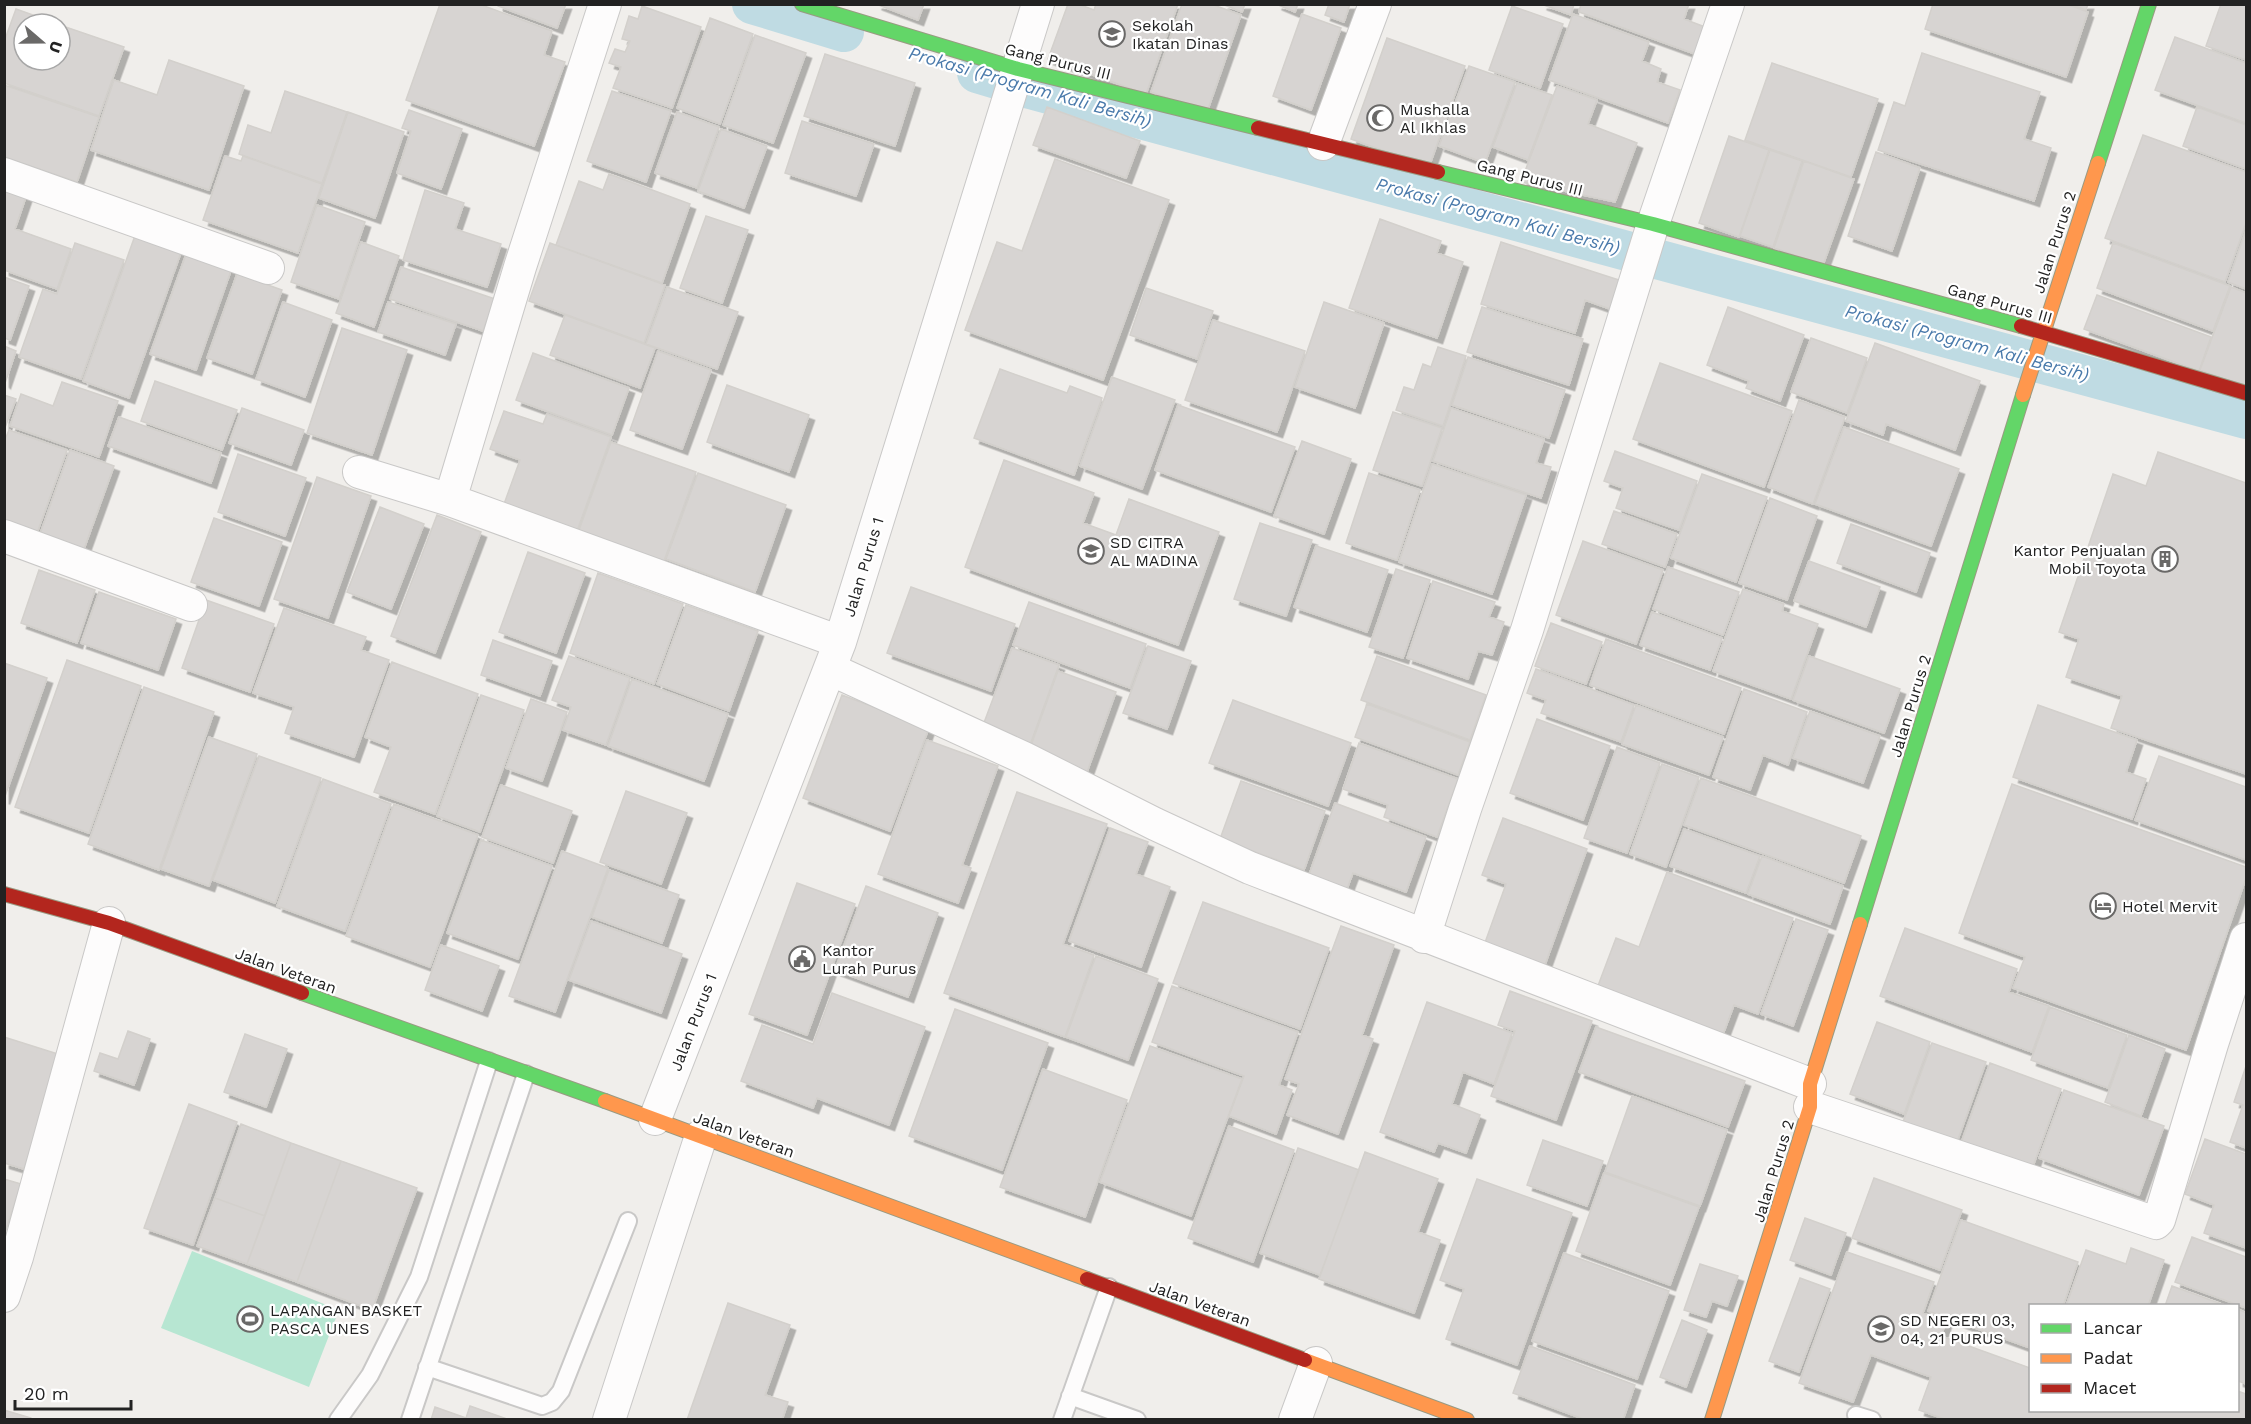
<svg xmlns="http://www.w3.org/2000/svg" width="2251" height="1424" font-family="'Work Sans',sans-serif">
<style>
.pitch{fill:#b7e6d2}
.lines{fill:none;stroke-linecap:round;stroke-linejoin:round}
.canal{stroke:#bfdbe3;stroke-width:40}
.building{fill:#d7d4d2;stroke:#d3d0cc;stroke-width:1.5;filter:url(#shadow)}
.lane-casing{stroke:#c9c8c7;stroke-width:20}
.street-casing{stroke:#c9c8c7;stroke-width:34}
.fast-casing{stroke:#999a82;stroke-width:16}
.slow-casing{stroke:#999a82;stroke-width:16}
.jam-casing{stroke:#999a82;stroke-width:16}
.lane{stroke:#fdfcfc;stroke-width:16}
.street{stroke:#fdfcfc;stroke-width:32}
.fast{stroke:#63d668;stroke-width:14}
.slow{stroke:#ff974d;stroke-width:14}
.jam{stroke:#b3261e;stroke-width:14}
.labels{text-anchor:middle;stroke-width:4.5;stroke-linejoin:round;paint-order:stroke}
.poi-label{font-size:16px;fill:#222;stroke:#fff;text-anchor:start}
.street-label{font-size:16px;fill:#222;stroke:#fff}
.water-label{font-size:18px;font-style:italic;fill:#4a7aab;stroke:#fff}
</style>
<defs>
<filter id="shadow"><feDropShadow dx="5.5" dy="5.5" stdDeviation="0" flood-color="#0004"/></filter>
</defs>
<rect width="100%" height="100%" fill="#f0eeeb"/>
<path class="pitch" d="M192,1251L339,1310L309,1387L161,1328Z"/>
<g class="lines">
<path class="canal" d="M752,4L844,32
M977,73L1030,89L2246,419"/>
</g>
<path class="building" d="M440,4H479L552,31L544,55L565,62L534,146L406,100Z
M498,4H566L557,28L498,6Z
M876,4H924L918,20Z
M1068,4H1078L1094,10L1096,4H1178L1146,94L1048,59Z
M1182,4H1211L1241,15L1207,112L1151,92Z
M1222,4H1245L1242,12Z
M1276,4H1298L1295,12Z
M1329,4H1350L1344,22L1325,15Z
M1541,4H1574L1571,15Z
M1581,4H1689L1684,19L1705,27L1695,54L1579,12Z
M1933,4H2066L2088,12L2066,77L1925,29Z
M2070,4H2088L2086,10Z
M2221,4H2246V60L2206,46Z
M642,6L701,27L672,108L613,88L621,67L609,63L615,49L625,52L630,41L622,39L629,16L638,19Z
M1512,6L1563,24L1540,88L1489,70Z
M16,9L58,24H24V60H60V25L124,47L99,116L4,83V42Z
M1302,14L1341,28L1311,110L1273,96Z
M1573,14L1649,42L1642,61L1661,69L1657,82L1680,90L1668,123L1549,80Z
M710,18L753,34L720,124L677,108Z
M755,35L806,53L773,143L723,125Z
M2175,37L2246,63V123L2155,90Z
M1387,38L1465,66L1429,167L1351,139Z
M1922,53L2040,92L2024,139L2051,148L2034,201L1878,150L1894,102L1905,106Z
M825,54L915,83L895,146L804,116Z
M169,60L244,86L209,190L91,150L114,80L157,95Z
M1772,63L1878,99L1851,177L1745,140Z
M1469,66L1515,82L1485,163L1439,146Z
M1517,83L1552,95L1528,160L1493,147Z
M4,85L99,117L77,182L4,157Z
M1557,86L1597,100L1588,124L1637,143L1615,202L1521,182Z
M285,91L347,112L322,183L239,154L248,125L271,133Z
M612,91L671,111L646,182L587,161Z
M1047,107L1140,141L1126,178L1033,145Z
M2197,107L2246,125V169L2183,146Z
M409,110L462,129L441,189L397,173L411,131L402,128Z
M348,112L404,132L375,218L319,198Z
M677,112L719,127L697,188L655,173Z
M802,121L874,144L856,196L785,173Z
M721,129L767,146L744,208L698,191Z
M2143,135L2246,172V223L2225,282L2105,238Z
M1729,136L1769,150L1739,237L1699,223Z
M1770,150L1802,161L1773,247L1740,236Z
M1876,152L1920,168L1892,251L1848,236Z
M225,156L241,161L243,156L322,184L298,253L203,220Z
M1055,159L1169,200L1103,380L965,330L997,242L1022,251Z
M1804,161L1854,179L1823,265L1774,248Z
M609,174L690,204L662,283L556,245L579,181L603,190Z
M4,179L29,188L15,229L71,249L57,289L4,270Z
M425,190L464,203L455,229L501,244L487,287L403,260Z
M317,205L365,222L339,299L291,282Z
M706,216L748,230L722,303L680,288Z
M1380,219L1441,241L1437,253L1463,262L1437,338L1349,308Z
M137,230L183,247L129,398L83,381Z
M2246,230V289L2228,282Z
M361,242L399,256L374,327L336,313Z
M1501,242L1619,280L1610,309L1585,300L1575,333L1481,304Z
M75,243L124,260L81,379L19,357L43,289L57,294Z
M550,243L665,285L644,343L529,301Z
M2113,243L2230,286L2213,331L2097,288Z
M188,249L233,265L196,370L150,354Z
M401,267L495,299L483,331L390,299Z
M237,274L282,290L252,374L207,358Z
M4,277L29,286L10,340L4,338Z
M667,287L738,312L717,369L646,344Z
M2231,287L2246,293V387L2200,370Z
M1146,288L1213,311L1197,359L1130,335Z
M2097,295L2211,337L2199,371L2084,329Z
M283,302L332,320L305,397L256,379Z
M388,302L456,324L445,355L378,332Z
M1324,302L1384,323L1355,408L1295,387Z
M1482,307L1583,339L1569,385L1467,352Z
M1728,307L1804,335L1780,401L1746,388L1749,381L1707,365Z
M565,315L655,348L640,388L550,355Z
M1213,320L1305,351L1277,432L1185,400Z
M342,328L407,350L372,455L307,433Z
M1811,338L1867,358L1847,413L1791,392Z
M1875,343L1980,381L1955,450L1886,424L1883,435L1846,421Z
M4,346L16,351L5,383L4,382Z
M1438,347L1466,356L1443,426L1396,410L1404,387L1414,390L1423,364L1431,367Z
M658,351L711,370L682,449L630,430Z
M533,353L629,388L612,435L516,400Z
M1468,357L1565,390L1549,438L1452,405Z
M1660,363L1792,411L1764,487L1633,439Z
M1000,369L1067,393L1070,386L1102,398L1074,475L974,438Z
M1112,377L1175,400L1142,489L1080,466Z
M155,381L237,410L222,450L141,421Z
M62,382L118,401L99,457L10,426L21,394L53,406Z
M727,385L809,415L789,472L707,442Z
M4,395L16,399L4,430Z
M1799,400L1845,417L1813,504L1768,487Z
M1178,405L1295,447L1271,512L1155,470Z
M242,408L304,430L291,465L229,443Z
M1451,408L1544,439L1536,463L1551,467L1541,498L1433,461Z
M504,411L543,424L547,414L611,437L577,531L504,504L520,460L490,449Z
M1393,412L1442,428L1422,486L1373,470Z
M119,417L221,453L211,483L108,446Z
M1844,427L1959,469L1931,546L1815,504Z
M9,430L67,450L37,533L4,521V442Z
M1302,441L1351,459L1324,534L1274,516Z
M611,442L696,472L664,561L579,530Z
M70,450L114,466L84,549L40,534Z
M1615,451L1697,481L1679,530L1616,508L1623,488L1604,481Z
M2158,452L2246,483V774L2111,728L2122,696L2066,677L2079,639L2059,632L2113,474L2146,486Z
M238,454L306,478L285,536L218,512Z
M1004,460L1094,493L1083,523L1116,535L1129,499L1219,532L1178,645L965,567Z
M1432,464L1526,495L1492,594L1399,562Z
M698,473L786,505L755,592L666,559Z
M1369,473L1420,490L1397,560L1346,543Z
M1702,474L1767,497L1736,582L1671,558Z
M317,477L371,496L328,618L274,599Z
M1770,498L1817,516L1787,600L1739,583Z
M380,507L424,524L391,609L347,592Z
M1614,511L1677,534L1665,567L1602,544Z
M437,515L481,532L435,653L391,636Z
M214,518L282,542L259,606L191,582Z
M1260,523L1312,540L1286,616L1234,599Z
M1851,524L1930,553L1916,592L1837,563Z
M1583,541L1663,570L1636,644L1556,615Z
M1316,546L1388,570L1367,632L1294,607Z
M528,552L585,573L556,653L499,632Z
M1809,561L1880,587L1866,627L1794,601Z
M1668,567L1739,592L1723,635L1653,609Z
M1396,569L1430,580L1403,658L1369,647Z
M39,570L95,590L77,643L21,623Z
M598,573L683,604L654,684L570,653Z
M1433,581L1495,602L1489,617L1504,622L1492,655L1478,651L1468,679L1407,658Z
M911,587L1015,624L991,691L887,653Z
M1743,589L1784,604L1782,611L1818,624L1791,699L1713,671Z
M99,592L176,619L158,670L81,643Z
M206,600L274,624L250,692L182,668Z
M1029,602L1146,644L1130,688L1013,645Z
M686,605L758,631L729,711L657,684Z
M284,608L366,637L361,650L389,660L354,757L285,733L294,707L253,693Z
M1652,612L1722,638L1710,670L1640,645Z
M1551,623L1602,642L1586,684L1535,666Z
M1606,639L1741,688L1724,734L1590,685Z
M493,640L552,661L540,696L481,675Z
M1148,646L1191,661L1167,729L1123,713Z
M1012,648L1059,665L1030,745L982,728Z
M569,656L630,678L606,745L563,730L571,707L552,700Z
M1377,656L1486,695L1470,740L1361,700Z
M1809,656L1900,689L1884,733L1793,700Z
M67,660L141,686L89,833L15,807Z
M392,662L478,694L435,814L374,792L391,747L365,737Z
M4,663L47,678L4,799Z
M1536,669L1634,705L1621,742L1541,713L1546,700L1527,693Z
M1058,671L1116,692L1087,772L1029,751Z
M632,679L728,714L704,781L608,746Z
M144,687L214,712L159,870L88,844Z
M1744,689L1807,712L1788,765L1763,755L1750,790L1713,777Z
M481,695L524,710L480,832L437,816Z
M842,695L929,728L890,831L803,798Z
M531,699L567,712L542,781L506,768Z
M1233,700L1351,743L1328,806L1209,763Z
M1367,704L1470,742L1458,775L1355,737Z
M1636,705L1723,737L1709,775L1622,744Z
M2038,705L2137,740L2126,772L2146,779L2132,819L2013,777Z
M1810,711L1880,736L1863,783L1793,758Z
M1537,719L1610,746L1583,820L1510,793Z
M209,737L257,754L209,886L161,869Z
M927,740L998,766L962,865L971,868L958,903L878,874Z
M1359,743L1458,779L1437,837L1384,817L1388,805L1343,789Z
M1617,747L1660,763L1627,853L1584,838Z
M259,756L321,778L275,903L213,880Z
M2159,756L2246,787V860L2135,820Z
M1662,764L1699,777L1666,867L1630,854Z
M1701,778L1861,836L1844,883L1684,825Z
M323,779L391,804L345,931L277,906Z
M1241,781L1325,811L1304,870L1220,839Z
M2012,784L2246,867V878L2186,1050L2013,988L2025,957L1959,933Z
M501,785L572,811L553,863L482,837Z
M626,791L687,813L661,884L600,862Z
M1017,792L1107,824L1063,944L1094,955L1065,1037L944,993Z
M1335,803L1426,837L1406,892L1353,873L1345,894L1307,880Z
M394,804L478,835L430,967L346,936Z
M1503,818L1587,849L1542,973L1482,951L1506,884L1482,875Z
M1110,828L1148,842L1136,874L1170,887L1141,967L1069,941Z
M1684,829L1760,856L1746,893L1670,866Z
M481,840L552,866L518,959L447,933Z
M562,851L608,868L555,1012L509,996Z
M1762,856L1843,886L1830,924L1748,894Z
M609,870L679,895L662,943L592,917Z
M1667,872L1793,918L1758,1014L1734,1005L1722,1037L1596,991L1616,938L1639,947Z
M797,883L855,904L807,1035L749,1014Z
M866,886L938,913L908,997L835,970Z
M1203,902L1329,948L1300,1029L1173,983Z
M1796,919L1828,930L1793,1026L1761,1014Z
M591,921L682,954L661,1013L569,980Z
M1341,926L1394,945L1362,1035L1373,1039L1338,1134L1287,1115L1299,1084L1285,1079Z
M1905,928L2017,969L2009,992L2049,1006L2032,1052L1880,996Z
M441,945L499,966L482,1011L425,990Z
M1096,956L1158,979L1128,1060L1066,1037Z
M1172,986L1298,1032L1279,1085L1292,1090L1276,1134L1229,1116L1244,1076L1152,1042Z
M1510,991L1592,1021L1556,1120L1491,1096L1515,1031L1498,1025Z
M832,993L925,1027L889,1125L817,1098L813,1108L741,1081L762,1025L813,1044Z
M1427,1002L1512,1033L1494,1084L1463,1072L1452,1104L1480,1115L1466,1153L1438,1143L1434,1152L1380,1132Z
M2050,1007L2127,1035L2108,1088L2031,1060Z
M955,1009L1048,1043L1002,1170L909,1136Z
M1877,1022L1930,1042L1904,1114L1850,1094Z
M1596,1027L1745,1081L1728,1127L1579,1072Z
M128,1031L150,1039L134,1085L94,1071L100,1053L118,1059Z
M245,1034L287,1049L266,1107L224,1092Z
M2129,1035L2165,1049L2141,1116L2105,1102Z
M4,1037L61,1055L24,1169L4,1163Z
M1932,1043L1986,1062L1957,1142L1903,1122Z
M1150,1046L1242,1079L1191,1216L1100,1182Z
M1990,1063L2061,1089L2032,1169L1961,1143Z
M2246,1066V1148L2230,1142L2243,1105L2234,1102Z
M1043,1069L1127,1100L1085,1217L1000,1187Z
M2064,1090L2164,1126L2139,1195L2039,1158Z
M1632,1096L1727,1130L1700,1206L1605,1172Z
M189,1104L237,1122L193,1245L144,1228Z
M241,1124L291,1143L265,1216L215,1198Z
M1229,1126L1294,1150L1253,1262L1188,1238Z
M2205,1139L2246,1154V1248L2204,1233L2214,1205L2185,1194Z
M1543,1140L1603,1161L1587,1206L1527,1185Z
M291,1143L341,1161L297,1282L247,1264Z
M1298,1148L1359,1170L1320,1275L1260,1253Z
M1365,1152L1438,1179L1418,1232L1440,1240L1414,1313L1319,1279Z
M341,1161L417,1188L372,1310L297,1282Z
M1604,1173L1699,1207L1670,1285L1576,1251Z
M1874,1178L1962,1210L1940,1270L1852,1238Z
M4,1179L21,1184L4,1236Z
M1477,1179L1572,1213L1517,1365L1446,1339L1464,1289L1440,1280Z
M215,1198L265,1216L247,1264L197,1246Z
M1805,1218L1846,1233L1831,1275L1790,1260Z
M1961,1220L2078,1262L2063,1306H2030V1348L1928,1311Z
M2192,1237L2246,1257V1308L2175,1282Z
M2131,1248L2164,1260L2148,1306H2066L2086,1250L2126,1264Z
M1847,1252L1934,1282L1923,1313L1946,1322L1941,1336L2030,1368V1410H2238V1391L2246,1394V1420H1947L1919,1410L1931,1377L1871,1355L1853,1402L1799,1383Z
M1564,1253L1669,1291L1637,1379L1532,1341Z
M1700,1264L1738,1276L1727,1306L1712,1301L1706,1317L1684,1310Z
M1800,1278L1830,1289L1799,1372L1769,1361Z
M2172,1286L2227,1306H2165Z
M728,1303L790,1325L765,1395L788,1402L782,1420H687Z
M2238,1309L2246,1313V1384L2238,1381Z
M1682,1320L1707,1330L1686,1387L1660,1377Z
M1530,1346L1635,1385L1623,1420H1586L1513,1393Z
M470,1406L510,1420H431L435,1407L466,1418Z
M4,1410L31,1418V1420H4Z"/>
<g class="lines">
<g class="lane-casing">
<path id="lane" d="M427,1367L542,1406L552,1402L561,1391L628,1221
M1070,1396L1137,1420
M1856,1415L1872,1420
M338,1420L370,1375L419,1277L489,1061
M410,1420L526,1074
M1062,1420L1109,1287"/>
</g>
<g class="street-casing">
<path id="street" d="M1323,144L1375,4
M4,174L268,268
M359,472L450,500L840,642
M450,500L520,267L605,4
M4,536L191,605
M830,669L1024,758L1155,824L1250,868L1810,1084
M1424,937L1465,809L1527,630L1653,224L1728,4
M1810,1107L2156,1223L2159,1220L2212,1044L2246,939
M655,1119L840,642L1038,4
M4,1296L17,1257L109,923
M609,1420L701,1136
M1295,1420L1316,1363"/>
</g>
<g class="fast-casing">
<path id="fast" d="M802,4L1018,69L1258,128
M2098,163L2149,4
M1438,172L1653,224L2021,326
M1860,924L2023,395
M302,993L605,1101"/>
</g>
<g class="slow-casing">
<path id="slow" d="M2023,395L2098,163
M605,1101L1087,1279
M1305,1360L1467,1420
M1712,1420L1810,1107V1084L1860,924"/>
</g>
<g class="jam-casing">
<path id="jam" d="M1258,128L1438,172
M2021,326L2246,393
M4,894L109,923L302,993
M1087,1279L1305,1360"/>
</g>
<use href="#lane" class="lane"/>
<use href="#street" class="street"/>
<use href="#fast" class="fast"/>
<use href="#slow" class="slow"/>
<use href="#jam" class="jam"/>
</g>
<defs>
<g id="school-ring" transform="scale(1.35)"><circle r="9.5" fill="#fff" stroke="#6a6968" stroke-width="1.5"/><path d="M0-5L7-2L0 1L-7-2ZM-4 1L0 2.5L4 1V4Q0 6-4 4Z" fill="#6a6968"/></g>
<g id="mosque-ring" transform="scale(1.35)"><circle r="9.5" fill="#fff" stroke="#6a6968" stroke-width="1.5"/><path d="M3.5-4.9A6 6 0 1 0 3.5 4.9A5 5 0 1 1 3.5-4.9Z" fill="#6a6968"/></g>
<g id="building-ring" transform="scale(1.35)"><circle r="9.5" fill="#fff" stroke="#6a6968" stroke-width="1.5"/><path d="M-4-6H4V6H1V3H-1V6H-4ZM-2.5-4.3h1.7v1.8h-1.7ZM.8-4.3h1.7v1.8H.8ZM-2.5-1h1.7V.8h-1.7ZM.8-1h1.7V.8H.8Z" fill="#6a6968"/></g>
<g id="hotel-ring" transform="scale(1.35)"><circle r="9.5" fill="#fff" stroke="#6a6968" stroke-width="1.5"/><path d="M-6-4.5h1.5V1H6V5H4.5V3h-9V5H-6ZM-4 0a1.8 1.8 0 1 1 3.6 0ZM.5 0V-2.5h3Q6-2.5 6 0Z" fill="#6a6968"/></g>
<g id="civic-ring" transform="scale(1.35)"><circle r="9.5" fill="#fff" stroke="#6a6968" stroke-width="1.5"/><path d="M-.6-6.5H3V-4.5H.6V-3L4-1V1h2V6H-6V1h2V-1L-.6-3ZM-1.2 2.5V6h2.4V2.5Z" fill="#6a6968"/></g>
<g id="stadium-ring" transform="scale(1.35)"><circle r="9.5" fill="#fff" stroke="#6a6968" stroke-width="1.5"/><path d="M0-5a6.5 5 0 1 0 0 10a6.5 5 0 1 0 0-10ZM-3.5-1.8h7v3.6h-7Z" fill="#6a6968"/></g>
</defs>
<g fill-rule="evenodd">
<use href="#school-ring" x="1112" y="34"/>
<use href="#mosque-ring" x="1380" y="118"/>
<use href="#school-ring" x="1091" y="551"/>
<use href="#building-ring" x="2165" y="559"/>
<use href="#hotel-ring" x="2103" y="906"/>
<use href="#civic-ring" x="802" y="959"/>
<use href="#stadium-ring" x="250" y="1319"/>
<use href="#school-ring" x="1881" y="1329"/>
</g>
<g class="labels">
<g class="poi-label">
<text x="1132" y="31">Sekolah<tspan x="1132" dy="18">Ikatan Dinas</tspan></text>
<text x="1400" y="115">Mushalla<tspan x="1400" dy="18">Al Ikhlas</tspan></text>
<text x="1110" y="548">SD CITRA<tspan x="1110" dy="18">AL MADINA</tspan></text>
<text x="2146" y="556" text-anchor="end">Kantor Penjualan<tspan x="2146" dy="18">Mobil Toyota</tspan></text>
<text x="2122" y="912">Hotel Mervit</text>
<text x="822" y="956">Kantor<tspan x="822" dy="18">Lurah Purus</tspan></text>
<text x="270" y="1316">LAPANGAN BASKET<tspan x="270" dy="18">PASCA UNES</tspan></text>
<text x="1900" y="1326">SD NEGERI 03,<tspan x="1900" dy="18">04, 21 PURUS</tspan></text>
</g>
<g class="street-label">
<text transform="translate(1058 61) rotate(14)" y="6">Gang Purus III</text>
<text transform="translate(1530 177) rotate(14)" y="6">Gang Purus III</text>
<text transform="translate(2054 242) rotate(-72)" y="6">Jalan Purus 2</text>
<text transform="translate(2000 303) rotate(16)" y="6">Gang Purus III</text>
<text transform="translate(863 567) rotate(-73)" y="6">Jalan Purus 1</text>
<text transform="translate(1910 706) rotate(-73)" y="6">Jalan Purus 2</text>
<text transform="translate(286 970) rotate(20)" y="6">Jalan Veteran</text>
<text transform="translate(693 1022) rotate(-69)" y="6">Jalan Purus 1</text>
<text transform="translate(744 1134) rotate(20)" y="6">Jalan Veteran</text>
<text transform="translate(1773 1171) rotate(-73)" y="6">Jalan Purus 2</text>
<text transform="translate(1200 1303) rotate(20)" y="6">Jalan Veteran</text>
</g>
<g class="water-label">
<text transform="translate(1030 87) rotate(16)" y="6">Prokasi (Program Kali Bersih)</text>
<text transform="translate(1498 216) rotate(15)" y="6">Prokasi (Program Kali Bersih)</text>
<text transform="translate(1967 343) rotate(15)" y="6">Prokasi (Program Kali Bersih)</text>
</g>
</g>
<rect width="2251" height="1424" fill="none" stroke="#222222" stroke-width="12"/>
<rect x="2029" y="1304" width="210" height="108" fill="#ffffff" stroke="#a7a7a7" stroke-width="1.5"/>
<rect x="2041" y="1324" width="30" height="9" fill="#63d668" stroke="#a7a7a7" stroke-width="1.5"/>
<text x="2083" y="1334" font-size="18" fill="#222222">Lancar</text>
<rect x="2041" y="1354" width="30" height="9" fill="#ff974d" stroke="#a7a7a7" stroke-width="1.5"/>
<text x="2083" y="1364" font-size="18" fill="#222222">Padat</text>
<rect x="2041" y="1384" width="30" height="9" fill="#b3261e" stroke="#a7a7a7" stroke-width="1.5"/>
<text x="2083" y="1394" font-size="18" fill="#222222">Macet</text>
<g transform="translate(42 42) rotate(110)"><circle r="28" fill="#ffffff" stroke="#a7a7a7" stroke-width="1.5"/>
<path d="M0-4.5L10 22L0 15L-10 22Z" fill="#6a6968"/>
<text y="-9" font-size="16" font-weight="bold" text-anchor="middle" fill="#222222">U</text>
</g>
<path d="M15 1400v9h116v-9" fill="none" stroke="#222222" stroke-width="3"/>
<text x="24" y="1400" font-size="18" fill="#222222" stroke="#ffffff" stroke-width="4.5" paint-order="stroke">20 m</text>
</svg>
